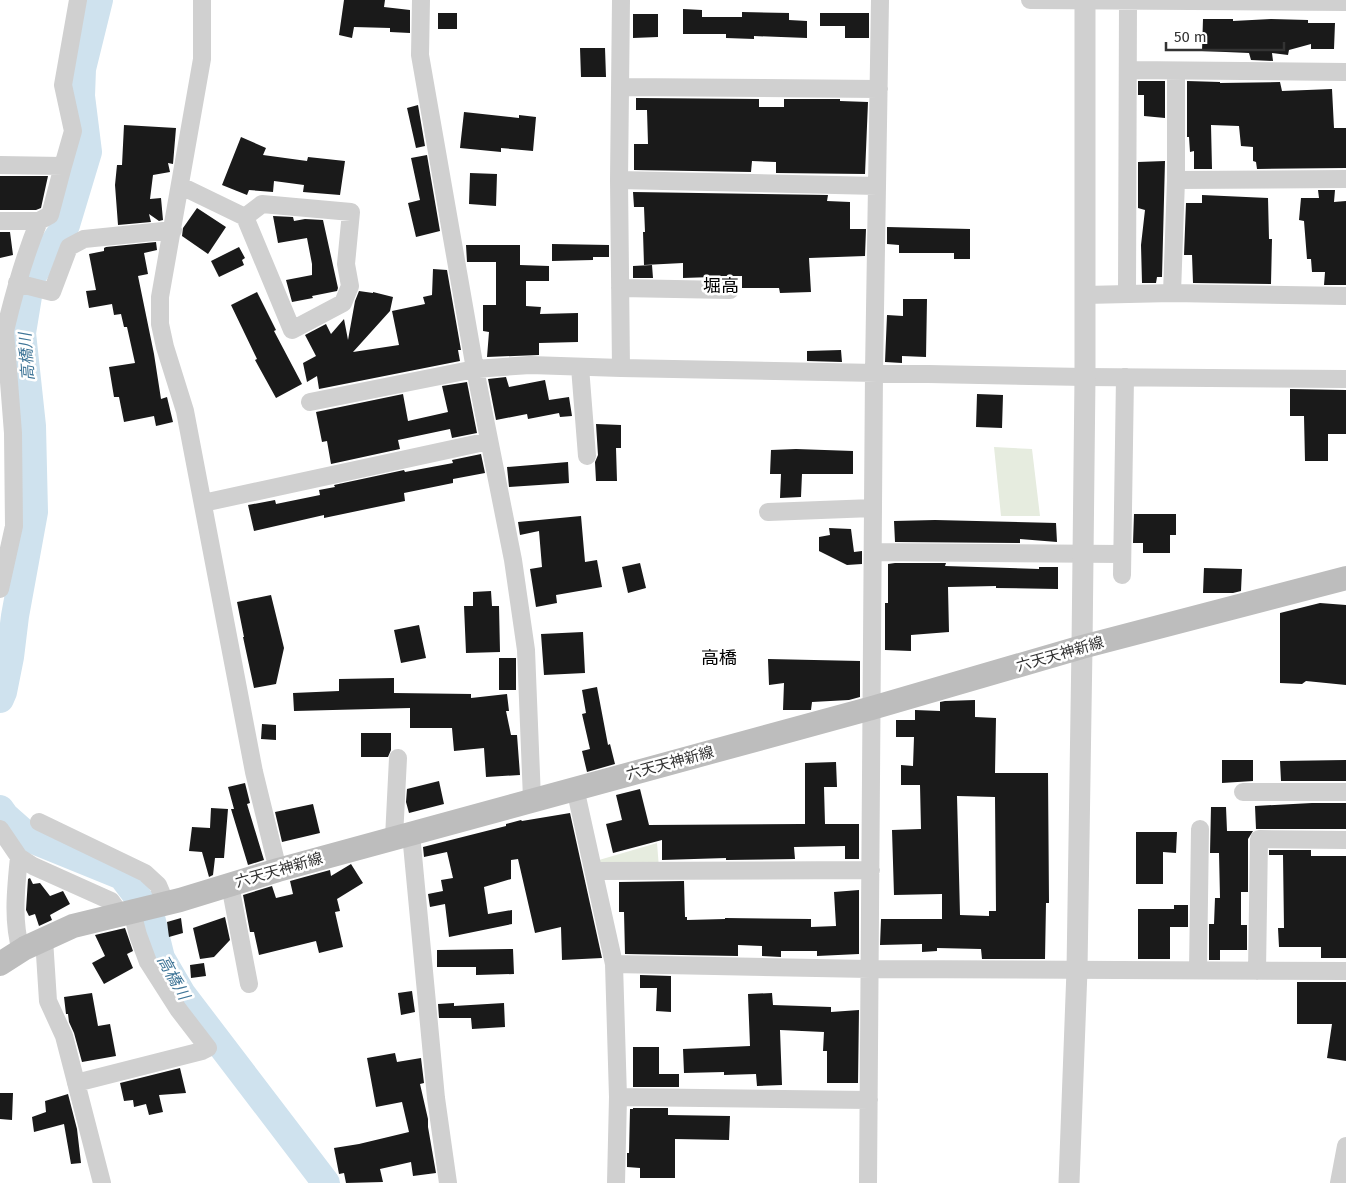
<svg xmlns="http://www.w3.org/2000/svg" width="1346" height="1183" font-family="'Fira Sans','Noto Sans JP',sans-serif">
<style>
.green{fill:#e6ecdf}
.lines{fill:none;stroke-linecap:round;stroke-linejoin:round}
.river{stroke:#cfe2ee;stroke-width:28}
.building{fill:#1a1a1a;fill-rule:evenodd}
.minor{stroke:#d0d0d0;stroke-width:18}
.tertiary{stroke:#d0d0d0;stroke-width:21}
.secondary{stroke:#bdbdbd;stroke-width:24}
.labels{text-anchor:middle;stroke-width:5;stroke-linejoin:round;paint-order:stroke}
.street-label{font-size:15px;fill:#333;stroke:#fff}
.water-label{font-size:16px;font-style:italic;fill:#3f7597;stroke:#fff}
.quarter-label{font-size:18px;fill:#000;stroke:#fff}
</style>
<rect width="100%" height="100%" fill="#fff"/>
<path class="green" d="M994,447L1032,449L1040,516H1001Z
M657,843L659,868H601L599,860Z"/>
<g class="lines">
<path class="river" d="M0,699L3,692L10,657L15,616L34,512L32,426L22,333L31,278L66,225L88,152L81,96L82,69L99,0
M0,809L5,816L31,839L122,876L150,913L161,958L182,994L326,1183"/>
</g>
<path class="building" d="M344,0H385L384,7L410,10V33L390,32V28L354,27L352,38L339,35Z
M683,9L702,10V17H742V12L789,13V20L807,21V38L754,36V39L726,38V34H683Z
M438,13H457V29H438Z
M820,13H869V38H845V26H820Z
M633,14H658V37L633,38Z
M1203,19H1233V21L1271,19L1308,20V23H1335L1334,49H1311V44L1289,50L1288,55L1272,53L1273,61L1251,60L1249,53L1202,51Z
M580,48H605L606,77H581Z
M1138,81H1165V118L1144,116V95H1138Z
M1187,81L1220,82V83L1280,82L1282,91L1332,89L1334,128H1346V168L1257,169L1256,162L1253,161V147L1241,146L1239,126L1211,125L1212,169H1194V151L1190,152L1189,137H1187Z
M636,98L759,99V107H784V99H840V101L868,102L865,174L776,173V162L752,161L751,172L634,170V144H648L647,110H636Z
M418,105L425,146L416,148L407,108Z
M464,112L519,118V115L536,117L533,151L501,148V152L460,148Z
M124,125L176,128L173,164L168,163L170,172L153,175L150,199L161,198L163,220L159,221L149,214L151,222L118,225L115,185L117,165H122Z
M241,137L266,148L263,155L307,161L308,157L345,161L340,195L303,192L304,185L274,181L273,192L249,190L247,195L222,185Z
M427,155L440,231L416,237L408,203L420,200L411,158Z
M1165,161L1162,277H1157L1156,283H1142L1141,245L1145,210L1138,208V162Z
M470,173L497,174L496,206L469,204Z
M0,176H48L41,208L36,210H0Z
M1318,190H1335L1334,202L1346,201V285H1324L1325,272H1312L1311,259H1307L1304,221L1299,220L1301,198H1319Z
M633,192L828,195L827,201L850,202V229H866L865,256L809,258L811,292L780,293L779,288H742V276L683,278V263L644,265L643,232H645L644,207H634Z
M1202,195L1268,198L1269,239H1272L1271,284L1193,283L1192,255H1184L1186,203H1202Z
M197,208L226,227L208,254L182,236L183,228Z
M273,216L293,217L294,221L305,219L323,220L338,288L337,291L312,296L313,298L292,302L286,280L312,275V264L307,238L278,243Z
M887,227L970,229V259H954V253H899V245L887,244Z
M0,232H10L13,255L0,258Z
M156,242L157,250L144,253L148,274L138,276L154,354L161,399L167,397L173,422L156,426L154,416L124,422L119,397H114L109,367L135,363L127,327H124L121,314L114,315L112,304L89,308L86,291L96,290L89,254L104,251V248L106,247Z
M552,244L609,245V257H593V260L552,261Z
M466,245H520V265L549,266V281H526V306L541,307L540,314L578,313V342L539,343V355L487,357L489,332L483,331V305H496V262H467Z
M239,247L245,258L242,260L244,265L219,277L211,261Z
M652,265L653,278H633V266Z
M433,269L447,270L461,350H458L460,361L319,389L317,376L307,382L303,363L316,356L305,335L326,324L331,334L344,319L348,340L355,301L359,291L373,293V292L393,297L390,311L353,352L399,345L392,311L425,304L423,297L432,295Z
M257,292L276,330L274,331L302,384L276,398L255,360L257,359L231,305Z
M903,299H927L926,357L902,356V363L885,362L887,315L903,316Z
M841,350L842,362L807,361V351Z
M506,377L509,387L545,380L549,400L569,397L572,416L560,417L559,413L528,419L527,414L496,420L488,379Z
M467,382L477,433L452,438L450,429L398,440L400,449L331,464L327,441L322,442L316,412L403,394L408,421L448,412L442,386Z
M1290,389L1346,390V434H1328V461H1305L1304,416H1290Z
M977,394L1003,395L1002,428L976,427Z
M596,424L621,425V448H616L617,481H596L595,462L598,455Z
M796,449L853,451V474H802L801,497L780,498L781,474H770L771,450Z
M481,454L485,473L453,479V483L404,493L405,501L324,518V515L254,531L248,505L275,500L276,504L320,495L319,490L335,487L334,485L404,470L405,472L453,463L452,460Z
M568,462L569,483L509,487L507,467Z
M1134,514H1176V535H1170V553H1143V543H1133Z
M581,516L585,562L597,560L602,587L556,595L557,603L536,607L530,569L542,567L539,531L520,535L518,522Z
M935,520L1056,523L1057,542L1020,539V543L895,542L894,521Z
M829,528L851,529L854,552L862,551V564L847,565L819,551V537L830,535Z
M640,563L646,588L628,593L622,567Z
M895,563H946L945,566L1039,569V567H1058V589L996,588V586L948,587L949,632L911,635V651L885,650V603H888V564Z
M1204,568L1242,569L1241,591L1233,593H1203Z
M491,591L492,606H499L500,652L466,653L464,606H473V592Z
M271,595L284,648L276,684L254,688L243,637H244L237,602Z
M1320,603L1346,605V685L1306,681L1302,684L1280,683V613Z
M419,625L426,658L401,663L394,630Z
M583,632L585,673L544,675L541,634Z
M499,658H516V690H499Z
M768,659L860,661V697L849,700L812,702L811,710H783L784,683L769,685Z
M394,678V693L471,694V698L507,694L509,711H506L511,735H517L520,775L486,777L484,748L454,751L452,728H410V708L294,711L293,693L339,691V679Z
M597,687L608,745L610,744L615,764L587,772L582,751L590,749L582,714L586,713L582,690Z
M975,700V717L996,718L995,773H1048L1049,903H1046L1045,959H982L981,949L937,948V951L922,952V944L880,945L881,919H942V894L894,895L892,830L921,829L920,785H901V765L913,766L914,737H896V720H915V710L940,711V702L945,701ZM957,796L995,797L996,911H989V916L960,915Z
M262,724L276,725V740L261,739Z
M361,733H391V750L388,757H361Z
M1222,760H1253V781L1222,783Z
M1346,760V781H1281L1280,761Z
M836,762L837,787H824L825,824H859V859H845V846L794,847L795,859L726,860V858L662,860V840L613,853L606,824L622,820L616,795L640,789L649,825L801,824H805V763Z
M439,781L444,804L409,813L406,802L407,789Z
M245,783L250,803L247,804L264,860L248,865L231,809H234L228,787Z
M1312,803H1346V829H1256L1255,806Z
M313,804L320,833L282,842L275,812Z
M1211,807H1226L1227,831H1253L1248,839V892H1241V925H1247V950H1220V960H1209V924H1214L1215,898H1220L1219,853H1210Z
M211,808L228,809L224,858H215L213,875L209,877L202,852L189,851L192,827L210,828Z
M570,813L602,958L562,960L561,927L535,933L518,859L511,860V879L484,887L488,914L512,910V924L449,937L445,904L430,907L428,894L443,891L441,880L453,878L447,852L424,857L423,847L506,826V824L521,820L522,821Z
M1136,832H1177L1176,853L1163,852V884H1136Z
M1269,850H1311V856H1346V958H1321V947H1279L1278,928H1284L1283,855H1269Z
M351,864L363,883L337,899L340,911L335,912L343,947L319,953L316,941L259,955L254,932H250L243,895L272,886L276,898L293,894L290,881L330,870L331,876Z
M30,878L33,884L40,883L50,896L63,891L70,904L50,915L52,920L39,926L35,914L29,916L26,910L28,879Z
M684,881L685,917H687V920L725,919V918L811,919V927L836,926L834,892L859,890V954L817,956V951H781V957L762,956V946L738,945V956L625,954L624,912H619V882Z
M1174,905H1188V927H1170V959H1138V909H1174Z
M225,917L230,940L214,957L200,959L193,928Z
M181,918L183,933L169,937L167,922Z
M125,928L133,951L127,954L133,968L104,984L92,963L105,956L95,935Z
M513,949L514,974L476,975V967H437V950Z
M204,963L206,976L191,978L190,965Z
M640,975L671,976V1012L656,1011L657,988H640Z
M1297,982H1346V1061L1327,1058L1332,1024H1297Z
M412,991L415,1012L401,1015L398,993Z
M92,993L98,1026L110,1024L116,1056L82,1062L74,1033L69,1022L68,1014H66L64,997Z
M772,993L773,1005L831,1007V1012L859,1010L858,1083H827V1051H823L824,1032L780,1030L782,1085L757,1086L756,1074L724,1075V1072L684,1073L683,1049L750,1046L748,994Z
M454,1003V1006L504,1003L505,1027L472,1029L471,1018H439L438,1004Z
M633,1047H659V1074H679V1087H633Z
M395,1053L397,1062L421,1058L424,1083L420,1084L428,1119V1127L436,1173L413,1176L411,1162L380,1169L383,1182L346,1183L344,1173L339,1174L334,1148L359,1144L409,1132L402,1102L376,1107L367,1058Z
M180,1068L186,1093L159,1095L163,1112L149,1115L146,1104L134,1107L133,1100L124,1101L120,1083Z
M0,1093H13L12,1120L0,1119Z
M68,1094L77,1129L81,1163L71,1164L64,1124L34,1132L32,1117L46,1112L45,1101Z
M633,1108H668V1115L730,1116L729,1140L675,1139V1178H640V1168L627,1167V1153H629L630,1109H633Z"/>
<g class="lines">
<path class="minor" d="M202,0V59L160,297V324L165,347L185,411L254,772L278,870
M421,0L420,55L475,369L513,560L526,650L532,799
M1030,0L1346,2
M1129,70L1346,72
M620,87L879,89
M0,165L63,166L73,131L63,85L78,0
M619,180L877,186
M1176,180V71
M181,186L245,217L262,204L351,212L346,264L350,286L343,303L292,330L245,217
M0,221H39C24,257 14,293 5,331
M39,221L50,215L63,166
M17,283L52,292L69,247L84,239L173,230
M620,288L730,290
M1127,293L1128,1
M1172,293L1176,180L1346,179
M1085,295L1172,293L1346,296
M0,332L5,331L13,433L14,526L0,589
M580,367L587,456
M621,368L619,180L621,0
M310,402L475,369L530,365L621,368L1085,377L1346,379
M203,503L489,441
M768,512L873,508
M873,552L1122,554
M1122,575L1125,377
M575,788L614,964L618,1097L616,1183
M1243,792H1346
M39,822L145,873L158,885L166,904
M0,829L19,857
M411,834L436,1098L448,1183
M394,838L398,758
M594,871L871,870
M230,885L249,984
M44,939L48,1001L64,1036L102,1183
M21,951C12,920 16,888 19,857L33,866L111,901L121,915
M614,964L870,969L1346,971
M1198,970L1200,829
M1257,971L1259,839L1346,840
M76,1083L202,1051L208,1048L178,1009L148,962L138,935L132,912
M618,1097L869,1100
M868,1183L874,372L880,0
M1339,1183L1346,1146"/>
<path class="tertiary" d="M1069,1183L1077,970L1082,647L1085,377V0"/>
<path class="secondary" d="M0,964L25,948L73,926L180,900L278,870L872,708L1082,647L1346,578"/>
</g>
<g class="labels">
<g class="street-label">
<text transform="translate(1060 654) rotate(-16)" y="5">六天天神新線</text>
<text transform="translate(670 763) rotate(-15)" y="5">六天天神新線</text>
<text transform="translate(279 870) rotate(-16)" y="5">六天天神新線</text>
</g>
<g class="water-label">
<text transform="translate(26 357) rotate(-94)" y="6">高橋川</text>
<text transform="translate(174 977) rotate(61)" y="6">高橋川</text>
</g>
<g class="quarter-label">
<text x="721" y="292">堀高</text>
<text x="719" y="664">高橋</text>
</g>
</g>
<path d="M1166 42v8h118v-8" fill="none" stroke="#333333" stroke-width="2.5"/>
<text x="1174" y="42" font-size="15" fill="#333333" stroke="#ffffff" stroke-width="4" paint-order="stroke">50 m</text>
</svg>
